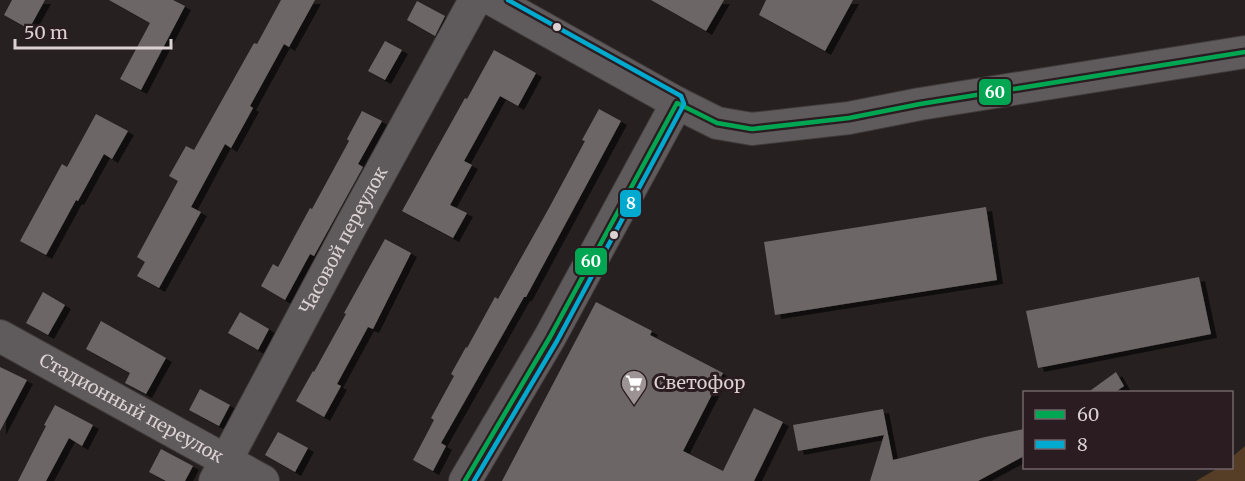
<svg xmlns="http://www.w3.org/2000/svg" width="1245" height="481" font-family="Merriweather,serif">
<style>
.forest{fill:#563d26}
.building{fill:#6d6666;filter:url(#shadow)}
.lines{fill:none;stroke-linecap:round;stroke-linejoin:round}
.minor-casing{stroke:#403a3b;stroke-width:34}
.minor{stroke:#5f5a5b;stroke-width:32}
.bus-1-casing{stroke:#2a1c20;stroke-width:9}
.bus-2-casing{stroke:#2a1c20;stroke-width:9}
.bus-1{stroke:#00a651;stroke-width:4.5}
.bus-2{stroke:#00a9ce;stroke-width:4.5}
.bus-dot{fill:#dbd1d3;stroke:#2a1c20;stroke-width:2}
.labels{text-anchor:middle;stroke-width:6;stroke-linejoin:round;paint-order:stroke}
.street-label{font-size:18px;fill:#dbd1d3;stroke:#2a1c20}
.poi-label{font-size:18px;fill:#dbd1d3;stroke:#2a1c20;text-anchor:start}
.line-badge{stroke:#2a1c20;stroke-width:2}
.badge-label{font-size:16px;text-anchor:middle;font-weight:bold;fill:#fff}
</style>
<defs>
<filter id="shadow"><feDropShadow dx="6" dy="4" stdDeviation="0" flood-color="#0009"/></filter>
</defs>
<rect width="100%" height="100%" fill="#262021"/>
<path class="forest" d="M1245,446V481H1196L1218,468H1232V457Z"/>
<path class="building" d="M12,0H45L29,29L4,15Z
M109,0H173L185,6L141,90L120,79L150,23Z
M281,0H315L289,47L284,44L250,106L253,108L231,148L225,144L191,207L201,212L159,288L137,276L145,262L137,257L178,181L169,176L186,146L194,150L254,43L257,44Z
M651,0H724L706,31Z
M766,0H853L825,51L759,15Z
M417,1L445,16L435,36L407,20Z
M385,41L402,50L385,80L368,71Z
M494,50L536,73L518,106L500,96L464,161L472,165L450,205L467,213L453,238L402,211L465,98L467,99Z
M599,109L621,121L526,297H524L441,443L446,446L433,471L413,460L434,420L431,418L454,376L451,374L466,347L467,348L495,297L498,299L549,208L585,141L582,140Z
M362,111L382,121L358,164L363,167L314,256L310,254L285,300L261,286L273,264L278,267L310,208L312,209L349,141L347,139Z
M96,114L128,131L112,159L104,154L78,201L76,200L46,255L20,241L62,164L67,167Z
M986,207L997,280L775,315L764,242Z
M385,239L411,253L373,329L368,327L337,384L341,386L324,417L296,401L313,371L314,372L346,314L344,313Z
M1199,277L1211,334L1038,368L1026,311Z
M43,292L65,305L48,335L26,323Z
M596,302L652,331L650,335L723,373L683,451L723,471L754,408L783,422L754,481H502Z
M240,312L269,329L258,350L228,333Z
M101,321L166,358L146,394L125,383L130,373L86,349Z
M0,367L27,380L0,431Z
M1116,372L1124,386L1114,393H1087Z
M200,389L230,405L219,426L189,410Z
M55,405L93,425L82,446L69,438L46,481H18L46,426L44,425Z
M883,409L893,460L985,437L1024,429V456L978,481H870L884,435L798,451L793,425Z
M278,432L308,448L295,472L265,455Z
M161,449L193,466L185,481H166L149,472Z"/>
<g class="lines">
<g class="minor-casing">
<g id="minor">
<path d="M493,0L677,103L717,123L752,129L849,118L920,104L1245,52"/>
<path id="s1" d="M0,336L263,481"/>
<path id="s2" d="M215,481L352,224L475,0"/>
<path d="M465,481L550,337L677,103"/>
</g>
</g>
<use href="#minor" class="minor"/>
<g class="bus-1-casing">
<path id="bus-1" d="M465,481L550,337L677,103L717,123L752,129L849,118L920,104L1245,52"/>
</g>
<g class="bus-2-casing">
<path id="bus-2" d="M474,481L557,341L684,104L681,96L508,0"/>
</g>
<use href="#bus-1" class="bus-1"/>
<use href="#bus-2" class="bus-2"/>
</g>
<defs>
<g id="supermarket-pin" transform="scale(1.35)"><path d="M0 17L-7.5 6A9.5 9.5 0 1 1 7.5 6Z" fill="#9c9395" stroke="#2a1c20"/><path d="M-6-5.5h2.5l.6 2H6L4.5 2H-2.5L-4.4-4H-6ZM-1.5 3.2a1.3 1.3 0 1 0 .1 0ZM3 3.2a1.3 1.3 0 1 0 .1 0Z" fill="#fff"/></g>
</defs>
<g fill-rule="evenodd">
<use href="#supermarket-pin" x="634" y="383"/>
</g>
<g class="bus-dot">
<circle cx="557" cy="27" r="5"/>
<circle cx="614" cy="235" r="5"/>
</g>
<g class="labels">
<g class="street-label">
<text dy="6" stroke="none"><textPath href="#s2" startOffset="273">Часовой переулок</textPath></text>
<text dy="6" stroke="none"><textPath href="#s1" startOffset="150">Стадионный переулок</textPath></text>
</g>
<g class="poi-label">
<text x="654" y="389">Светофор</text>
</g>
</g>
<g class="line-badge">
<rect x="978" y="78" width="34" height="28" rx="6" fill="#00a651"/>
<rect x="619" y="189" width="23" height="29" rx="6" fill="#00a9ce"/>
<rect x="574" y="247" width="34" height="29" rx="6" fill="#00a651"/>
</g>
<g class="badge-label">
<text x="995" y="98">60</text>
<text x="631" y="209">8</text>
<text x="591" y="267">60</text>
</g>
<rect x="1023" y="391" width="210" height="78" fill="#2a1c20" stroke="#716468" stroke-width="1.5"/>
<rect x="1035" y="410" width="30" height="9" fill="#00a651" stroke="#716468" stroke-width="1.5"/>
<text x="1077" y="421" font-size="18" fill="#dbd1d3">60</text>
<rect x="1035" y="440" width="30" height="9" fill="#00a9ce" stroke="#716468" stroke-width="1.5"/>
<text x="1077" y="451" font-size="18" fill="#dbd1d3">8</text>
<path d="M15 39v9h156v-9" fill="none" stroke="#dbd1d3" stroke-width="3"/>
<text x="24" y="39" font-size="18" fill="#dbd1d3" stroke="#2a1c20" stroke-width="4.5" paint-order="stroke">50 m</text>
</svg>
